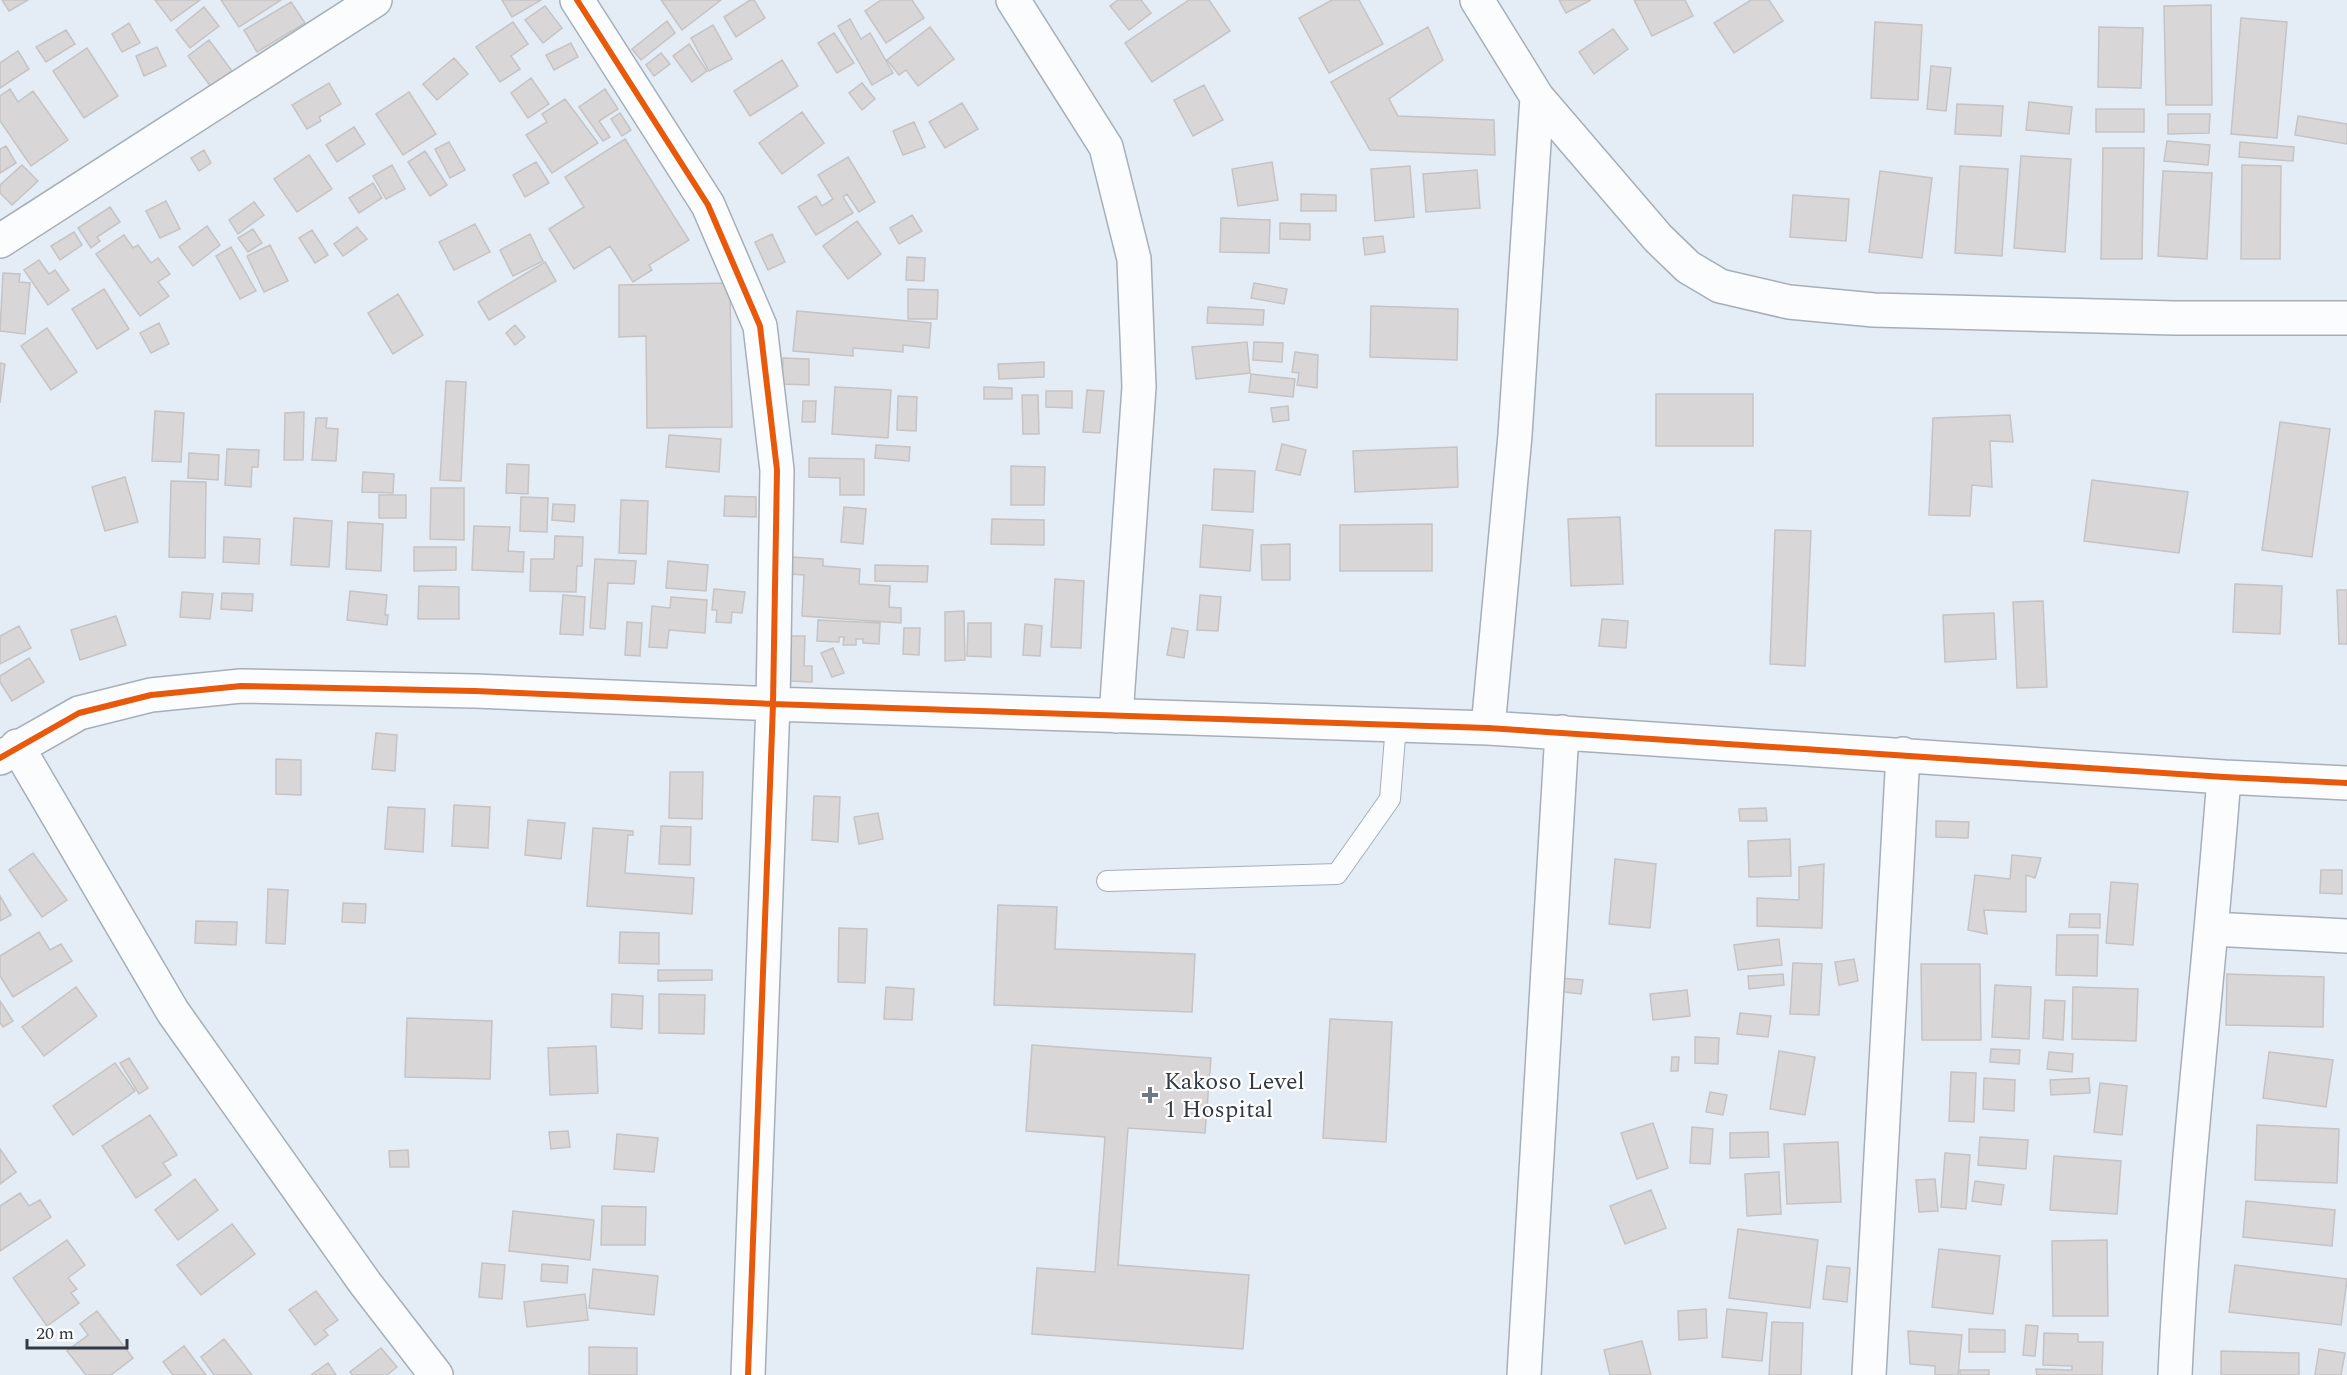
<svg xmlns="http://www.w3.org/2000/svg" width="2347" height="1375" font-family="Spectral,serif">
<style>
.building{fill:#d8d6d6;stroke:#c5c3c3;stroke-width:1.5}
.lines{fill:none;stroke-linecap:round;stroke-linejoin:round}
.lane-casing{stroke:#a6afb7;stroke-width:22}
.street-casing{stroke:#a6afb7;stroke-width:36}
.lane{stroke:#fbfcfe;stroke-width:20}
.street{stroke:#fbfcfe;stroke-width:33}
.cycleway-casing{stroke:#fff;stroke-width:10}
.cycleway{stroke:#e8590c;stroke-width:6}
.poi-dot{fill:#6f7882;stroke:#fff;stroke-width:2}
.labels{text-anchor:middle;stroke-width:4.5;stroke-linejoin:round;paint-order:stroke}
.poi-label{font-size:24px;fill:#303944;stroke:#fff;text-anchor:start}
</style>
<rect width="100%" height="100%" fill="#e4edf6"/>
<path class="building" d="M2,0H28L9,11Z
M155,0H200L171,21Z
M221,0H281L239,27Z
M502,0H541L512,17Z
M661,0H721L682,30Z
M750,0H754L765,18L736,37L724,17Z
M881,0H912L924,18L886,43L865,11Z
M1118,0H1141L1151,13L1129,30L1110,6Z
M1189,0H1209L1230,31L1152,82L1125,43Z
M1332,0H1359L1383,44L1329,73L1299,18Z
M1559,0H1591L1566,13Z
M1634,0H1685L1693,16L1652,36Z
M1751,0H1769L1783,21L1734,53L1714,23Z
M291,2L305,23L257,52L244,30Z
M2211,5L2212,105H2166L2164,6Z
M545,6L562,28L543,43L525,20Z
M204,7L219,26L190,48L176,30Z
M2241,18L2287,22L2277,138L2231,134Z
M850,19L861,39L870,33L893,73L872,85L838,26Z
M667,21L675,33L641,60L632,49Z
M513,22L528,44L511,56L520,69L500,82L476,47Z
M1875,22L1922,25L1918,100L1871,98Z
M129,23L140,43L122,52L112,34Z
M713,25L732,59L709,71L691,38Z
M930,27L954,59L918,86L906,70L899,75L887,60Z
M1428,27L1443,60L1389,99L1398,116L1494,120L1495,155L1370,150L1331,82Z
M2099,27L2143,28L2141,88L2098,87Z
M1613,29L1628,49L1594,74L1579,52Z
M66,30L75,44L46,62L36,47Z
M834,33L854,63L837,73L818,43Z
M209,40L232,71L211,87L188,56Z
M571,43L578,57L554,70L546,55Z
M689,44L707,71L692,82L673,56Z
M157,47L166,66L144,76L136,56Z
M87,48L118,96L84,118L53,71Z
M18,51L29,69L0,88V63Z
M661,53L670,64L654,76L646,65Z
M454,58L468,74L437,100L423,84Z
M782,60L798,86L750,116L734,91Z
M1931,66L1951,68L1946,111L1927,109Z
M531,78L549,104L528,118L511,93Z
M329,83L341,104L319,117L321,121L307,129L292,105Z
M862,83L875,99L862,110L849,93Z
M1204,85L1223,120L1193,136L1174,100Z
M10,89L18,102L33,91L68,140L31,166L0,121V96Z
M605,89L618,109L599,121L610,137L603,141L579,107Z
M409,92L436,134L403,155L376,114Z
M565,99L598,143L552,173L526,135L547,122L542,114Z
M2029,102L2072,107L2069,134L2026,130Z
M962,103L978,129L945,148L929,122Z
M1957,104L2003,106L2001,136L1955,134Z
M2096,109H2144V132H2096Z
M802,112L824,143L782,174L759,143Z
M620,113L631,130L622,136L611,119Z
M2168,114H2210L2209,133L2168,134Z
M2298,116L2347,124V144L2295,135Z
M914,122L925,147L903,155L893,131Z
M354,127L365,144L337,162L326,145Z
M625,139L689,240L649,265L652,270L633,282L610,246L574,269L549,229L584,207L565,177Z
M2167,141L2210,145L2208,165L2164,161Z
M449,142L465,170L450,178L435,149Z
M2240,142L2294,147L2293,161L2239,157Z
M6,146L16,163L0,173V149Z
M2103,148H2144L2142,259H2101Z
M204,150L211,163L199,171L191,158Z
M425,151L447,185L430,196L408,162Z
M309,155L332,189L297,212L274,179Z
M2021,156L2071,159L2065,252L2014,248Z
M848,157L875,202L859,212L847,194L843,197L853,213L816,235L798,207L816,196L822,206L833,199L818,175Z
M536,162L549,183L525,197L513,175Z
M1272,162L1278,200L1238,206L1232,169Z
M22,165L38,181L12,205L0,193V185Z
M392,165L405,189L386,199L373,176Z
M2242,165L2281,166L2280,259H2241Z
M1410,166L1414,217L1375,221L1371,169Z
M1960,166L2008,169L2002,256L1955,253Z
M1477,170L1480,208L1426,212L1423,174Z
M1880,171L1932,178L1922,258L1869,252Z
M2163,171L2212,173L2207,259L2158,256Z
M373,183L382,198L359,213L349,198Z
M1301,194L1336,195V211H1301Z
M1793,195L1849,199L1846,241L1790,237Z
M166,201L180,229L160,238L146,211Z
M254,202L264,215L238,234L229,220Z
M110,207L120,222L97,237L100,241L91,248L78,228Z
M912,215L922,231L899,244L890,228Z
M1221,218L1270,220L1269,253L1220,252Z
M857,221L881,254L848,279L823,246Z
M1280,223L1310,224V240L1280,239Z
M475,224L490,252L454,270L439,242Z
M207,226L220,245L193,266L179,247Z
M357,227L367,239L343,256L334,244Z
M253,229L262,243L248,252L238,238Z
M312,230L328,255L315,263L299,238Z
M74,232L82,245L60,260L51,246Z
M530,234L543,261L513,276L500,250Z
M772,234L785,262L768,270L755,242Z
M124,235L133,248L138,245L151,263L158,258L170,274L158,282L169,296L140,316L96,254Z
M1383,236L1385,252L1365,255L1363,238Z
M270,245L288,281L264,292L247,256Z
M231,247L256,291L240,299L216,256Z
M907,257L925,258L924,281L906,280Z
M39,260L49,274L55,270L69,290L48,305L24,270Z
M545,262L556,281L489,320L478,302Z
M3,273L20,274L19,282L30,283L25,334L0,331Z
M730,283L732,427L647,428L646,336L619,337V285Z
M1254,283L1287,289L1284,304L1251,298Z
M104,289L129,329L97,349L72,309Z
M908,289L938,290L937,319H908Z
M398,294L423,335L393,354L368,313Z
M1371,306L1458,309L1457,360L1370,357Z
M1208,307L1264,310L1263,325L1207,323Z
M797,311L931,323L929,348L903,345V352L853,348V356L793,351Z
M159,323L169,344L151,353L140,333Z
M515,325L525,337L515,345L506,333Z
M47,328L77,372L51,390L21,346Z
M1247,342L1250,373L1196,379L1192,347Z
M1254,342L1283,343L1282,362L1253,360Z
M1295,352L1318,355L1317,388L1297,385L1299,373L1292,372Z
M783,358L809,359V385L782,384Z
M1044,362V377L999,379L998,364Z
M0,363L5,364L0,403Z
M1251,374L1295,379L1293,397L1249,392Z
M446,381L466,382L461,481L440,480Z
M835,387L891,390L888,438L832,434Z
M984,387L1012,388V399H984Z
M1087,390L1104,391L1100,433L1083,432Z
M1046,391H1072V408L1046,407Z
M1656,394H1753V446H1656Z
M1022,395H1038L1039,434H1023Z
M898,396L917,397L916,431L897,430Z
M803,401H816L815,422H802Z
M1288,406L1289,420L1273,422L1271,408Z
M155,411L184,413L181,462L152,461Z
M304,412L303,460H284L285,413Z
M2010,415L2013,442L1990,441L1992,487L1972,485L1970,516L1929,515L1933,418Z
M316,418H327L326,428L338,429L336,461L312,460Z
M2280,422L2330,429L2312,557L2262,550Z
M669,435L721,439L719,472L666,467Z
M1282,444L1306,450L1300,475L1276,470Z
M876,445L910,447L909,461L875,458Z
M1457,447L1458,487L1355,492L1353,451Z
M227,449L259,450L258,467H252L251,487L225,485Z
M189,453L219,455L218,480L188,478Z
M809,458L864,459V495H840V478L809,477Z
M507,464L529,465L528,494L506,493Z
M1011,466L1045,467L1044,505H1011Z
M1214,469L1255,471L1253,512L1212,510Z
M363,472L394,474L393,493L362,492Z
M125,477L138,522L105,531L92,487Z
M2092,480L2188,492L2179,553L2084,541Z
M171,481L206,482L205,558L169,557Z
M431,488H464V540L430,539Z
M379,495H406V518H379Z
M725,496L756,497V517L724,516Z
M521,497L548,498L547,532L520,531Z
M621,500L648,501L646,554L619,553Z
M553,504L575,505L574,522L552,520Z
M844,507L866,509L863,544L841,542Z
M1620,517L1623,584L1571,586L1568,519Z
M294,518L332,521L329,567L291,565Z
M992,519L1044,520V545L991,544Z
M348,522L383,524L381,571L346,569Z
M1432,524V571H1340V525Z
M1203,525L1253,530L1250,571L1200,567Z
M474,526L510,527L508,551L524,552L523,572L472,570Z
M1775,530L1811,531L1805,666L1770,664Z
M555,536L583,537L582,566H577L576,592L530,591L531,559H554Z
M224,537L260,539L259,564L223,562Z
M1290,544V580H1262L1261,545Z
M414,547H456V570L414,571Z
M791,557L823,559V566L860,569L859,584L890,586L889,607L901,608V623L802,616L804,575L790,574Z
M595,559L636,561L634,584L608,583L605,629L590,628Z
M668,561L708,565L706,591L666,588Z
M875,565L928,566L927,582L875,581Z
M1055,579L1084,581L1081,648L1051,647Z
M2235,584L2282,586L2280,634L2233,632Z
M419,586L459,587V619H418Z
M714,589L745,592L742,613L732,612L731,623L716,622L717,610H712Z
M2337,590H2347V644H2339Z
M350,591L387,595L385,615H388L387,625L347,620Z
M182,592L213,594L210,619L180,617Z
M222,593L253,594L252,611L221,609Z
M563,595L585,597L583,635L560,634Z
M1200,595L1221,597L1218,631L1197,630Z
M671,597L707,600L705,633L669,630L667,648L649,647L652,606L670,608Z
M2043,601L2047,687L2017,688L2013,602Z
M964,611L965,660L945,661V612Z
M1994,613L1996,659L1945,662L1943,615Z
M116,616L126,645L80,660L71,630Z
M1602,619L1628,621L1626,648L1599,646Z
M818,620L880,623L879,644L863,643V639H856V645H843L844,637H839V642L817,641Z
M627,622L642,623L640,656L625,655Z
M968,623H991V657L967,656Z
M1025,624L1042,626L1040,656L1023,655Z
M19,626L31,648L0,664V636Z
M904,628H920L919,655L903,654Z
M1172,628L1188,631L1184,658L1167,655Z
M789,636H805L804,666H812V682L789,681Z
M833,648L844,673L832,677L821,653Z
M29,658L44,682L12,701L0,682V676Z
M376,733L397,735L395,771L372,769Z
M276,759L301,760V795L276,794Z
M670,772H703L702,819L669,818Z
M814,796L840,797L838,842L812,840Z
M454,805L490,807L488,848L452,846Z
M388,807L425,809L423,852L385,849Z
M1766,808L1767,821H1740L1739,809Z
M878,813L883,839L859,844L854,817Z
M528,820L565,823L561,859L525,855Z
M1936,821L1969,822L1968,838L1936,837Z
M661,826L691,827L690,865L659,864Z
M593,828L633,831V835H628L625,873L694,878L692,914L587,906Z
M1790,839L1791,876L1749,877L1748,841Z
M33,853L67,900L42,917L9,870Z
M2012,855L2041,858L2035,878L2026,875V912L1984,910L1987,934L1968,930L1975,875L2010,879Z
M1615,859L1656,864L1650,928L1609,924Z
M1824,864L1822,928L1757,926V898L1799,900V867Z
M2321,870H2342V894L2320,893Z
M2111,882L2138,884L2133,945L2106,943Z
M268,889L288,890L285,944L266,943Z
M0,896L11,915L0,921Z
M343,903L366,904L365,923L342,922Z
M998,905L1057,907L1055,949L1195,954L1192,1012L994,1005Z
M2070,914H2100V928L2069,927Z
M196,921L237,922L236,945L195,943Z
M839,928L867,929L865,983L838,982Z
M39,932L50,950L61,944L72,961L13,997L0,976V956Z
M620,932L659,933V964L619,963Z
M2057,935H2098L2097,976L2056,975Z
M1779,939L1782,965L1738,970L1734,945Z
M1854,959L1858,981L1839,985L1835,962Z
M1793,963L1822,964L1819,1015L1790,1014Z
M1921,964H1980L1981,1040H1922Z
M658,970H712V980L658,981Z
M1783,974L1784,985L1749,989L1748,976Z
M2227,974L2324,977L2323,1027L2226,1025Z
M1559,978L1583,980L1581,994L1557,991Z
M1995,985L2031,987L2029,1039L1992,1037Z
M76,987L97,1016L44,1056L22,1027Z
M886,987L914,989L912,1020L884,1019Z
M2073,987L2138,989L2136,1041L2072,1039Z
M1687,990L1690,1016L1653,1020L1650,994Z
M612,994L643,996L642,1029L611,1027Z
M659,994L705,995L704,1034L659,1033Z
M2045,1000L2065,1001L2063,1040L2043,1038Z
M0,1001L13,1021L3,1027L0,1023Z
M1740,1013L1771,1016L1768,1037L1737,1034Z
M407,1018L492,1021L490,1079L405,1077Z
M1330,1019L1392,1022L1386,1142L1323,1138Z
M1695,1037L1719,1038L1718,1064L1695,1063Z
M1032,1045L1211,1058L1205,1133L1128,1128L1118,1265L1249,1275L1243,1349L1032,1334L1037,1268L1095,1272L1105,1137L1026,1131Z
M596,1046L598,1093L550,1095L548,1048Z
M1991,1049L2020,1050L2019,1064L1990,1062Z
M1779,1051L1815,1057L1805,1115L1770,1109Z
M2049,1052L2073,1054L2072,1072L2047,1069Z
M2269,1052L2333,1060L2326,1107L2263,1098Z
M1672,1057H1679L1678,1071H1671Z
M129,1058L148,1088L139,1094L120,1063Z
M115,1063L135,1091L73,1135L53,1106Z
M1951,1072L1976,1073L1974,1122L1949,1121Z
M1984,1078L2015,1080L2014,1111L1983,1109Z
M2089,1078L2090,1093L2051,1095L2050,1080Z
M2100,1083L2127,1086L2122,1135L2094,1132Z
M1710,1092L1727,1095L1723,1115L1706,1112Z
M150,1115L177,1155L163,1163L171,1175L136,1198L102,1146Z
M1653,1123L1668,1168L1637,1179L1621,1133Z
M2257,1125L2339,1129L2337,1183L2255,1180Z
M1692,1127L1713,1129L1710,1164L1690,1163Z
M568,1131L570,1147L551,1149L549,1132Z
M1768,1132L1769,1157L1730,1158V1133Z
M617,1134L658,1138L654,1172L614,1169Z
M1980,1137L2028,1140L2026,1169L1978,1165Z
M1838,1142L1841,1202L1787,1204L1784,1144Z
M0,1149L16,1172L0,1184Z
M408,1150L409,1167H390L389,1151Z
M1945,1153L1970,1155L1966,1209L1941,1207Z
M2054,1156L2121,1161L2117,1214L2050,1210Z
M1779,1172L1781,1214L1747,1216L1745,1174Z
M195,1179L218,1210L178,1240L155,1210Z
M1935,1179L1938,1211L1919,1212L1916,1180Z
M1975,1181L2004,1185L2001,1205L1972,1201Z
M1651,1190L1666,1228L1625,1244L1610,1206Z
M20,1193L29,1206L40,1200L51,1217L0,1251V1206Z
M2246,1201L2335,1210L2332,1246L2243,1237Z
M602,1206L646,1207L645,1245H601Z
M513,1211L594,1220L590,1260L509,1251Z
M232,1224L255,1254L201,1295L177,1265Z
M1738,1229L1818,1240L1810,1308L1729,1298Z
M67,1240L85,1265L68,1278L77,1289L71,1293L79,1303L47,1326L13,1278Z
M2107,1240L2108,1316H2053L2052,1241Z
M1939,1249L2000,1256L1993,1314L1932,1307Z
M482,1263L505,1265L502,1299L479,1297Z
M542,1264L568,1266L567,1283L541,1281Z
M2235,1265L2347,1279L2341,1325L2229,1312Z
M1827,1266L1850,1268L1847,1302L1823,1299Z
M593,1269L658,1276L654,1315L589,1308Z
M316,1291L338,1320L324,1330L328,1335L315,1345L289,1310Z
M585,1294L588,1320L527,1327L524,1302Z
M1706,1309L1707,1338L1679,1340L1678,1311Z
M1727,1309L1767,1313L1762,1361L1722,1357Z
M97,1311L133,1358L111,1375H86L67,1351L88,1335L80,1324Z
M1772,1322L1803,1323L1801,1375H1769Z
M2026,1325L2038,1326L2035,1356L2023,1355Z
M1969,1329L2005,1330V1352H1969Z
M1908,1331L1962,1335L1958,1375H1935V1366L1910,1364Z
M2044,1333L2078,1334V1342H2103L2102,1375H2037L2036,1369L2072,1370V1366L2043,1365Z
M224,1339L252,1375H214L201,1357Z
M1642,1341L1651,1375H1610L1604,1350Z
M184,1346L206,1375H173L163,1362Z
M589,1347L637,1348V1375H589Z
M381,1348L397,1367L387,1375H352L350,1372Z
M2319,1349L2345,1353L2341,1375H2315Z
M2221,1351L2299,1353V1375H2221Z
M328,1363L336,1375H311Z
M1960,1370H1989V1375H1960Z"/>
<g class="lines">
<g class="lane-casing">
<path id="lane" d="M1107,881L1337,874L1390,799L1396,725"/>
</g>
<g class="street-casing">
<path id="street" d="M577,0L708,205L760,326L777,470L773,704L748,1375
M1013,0L1106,147L1134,259L1139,387L1116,716
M1477,0L1537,97L1515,435L1488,728
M1537,97L1658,238L1688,267L1720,286L1789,302L1874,310L2174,318H2347
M0,241L375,0
M17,746L173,1012L365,1283L436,1375
M0,758L79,713L151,695L241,686L475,691L773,704L1488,728L2224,777L2347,783
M2213,929L2347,936
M1524,1375L1562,732
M1869,1375L1903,754
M2175,1375C2184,1175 2209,977 2224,777"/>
</g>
<use href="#lane" class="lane"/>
<use href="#street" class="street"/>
<g class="cycleway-casing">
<path id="cycleway" d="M577,0L708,205L760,326L777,470L773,704L748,1375
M0,758L79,713L151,695L241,686L475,691L773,704L1488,728L2224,777L2347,783"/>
</g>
<use href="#cycleway" class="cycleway"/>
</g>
<path class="poi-dot" d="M1147 1086h6v6h6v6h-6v6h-6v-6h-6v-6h6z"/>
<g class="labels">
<g class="poi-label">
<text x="1164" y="1089">Kakoso Level<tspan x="1164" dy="28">1 Hospital</tspan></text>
</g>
</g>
<path d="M27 1339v9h100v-9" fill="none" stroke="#303944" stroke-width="3"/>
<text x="36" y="1339" font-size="18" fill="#303944" stroke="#ffffff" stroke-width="4.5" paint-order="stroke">20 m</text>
</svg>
